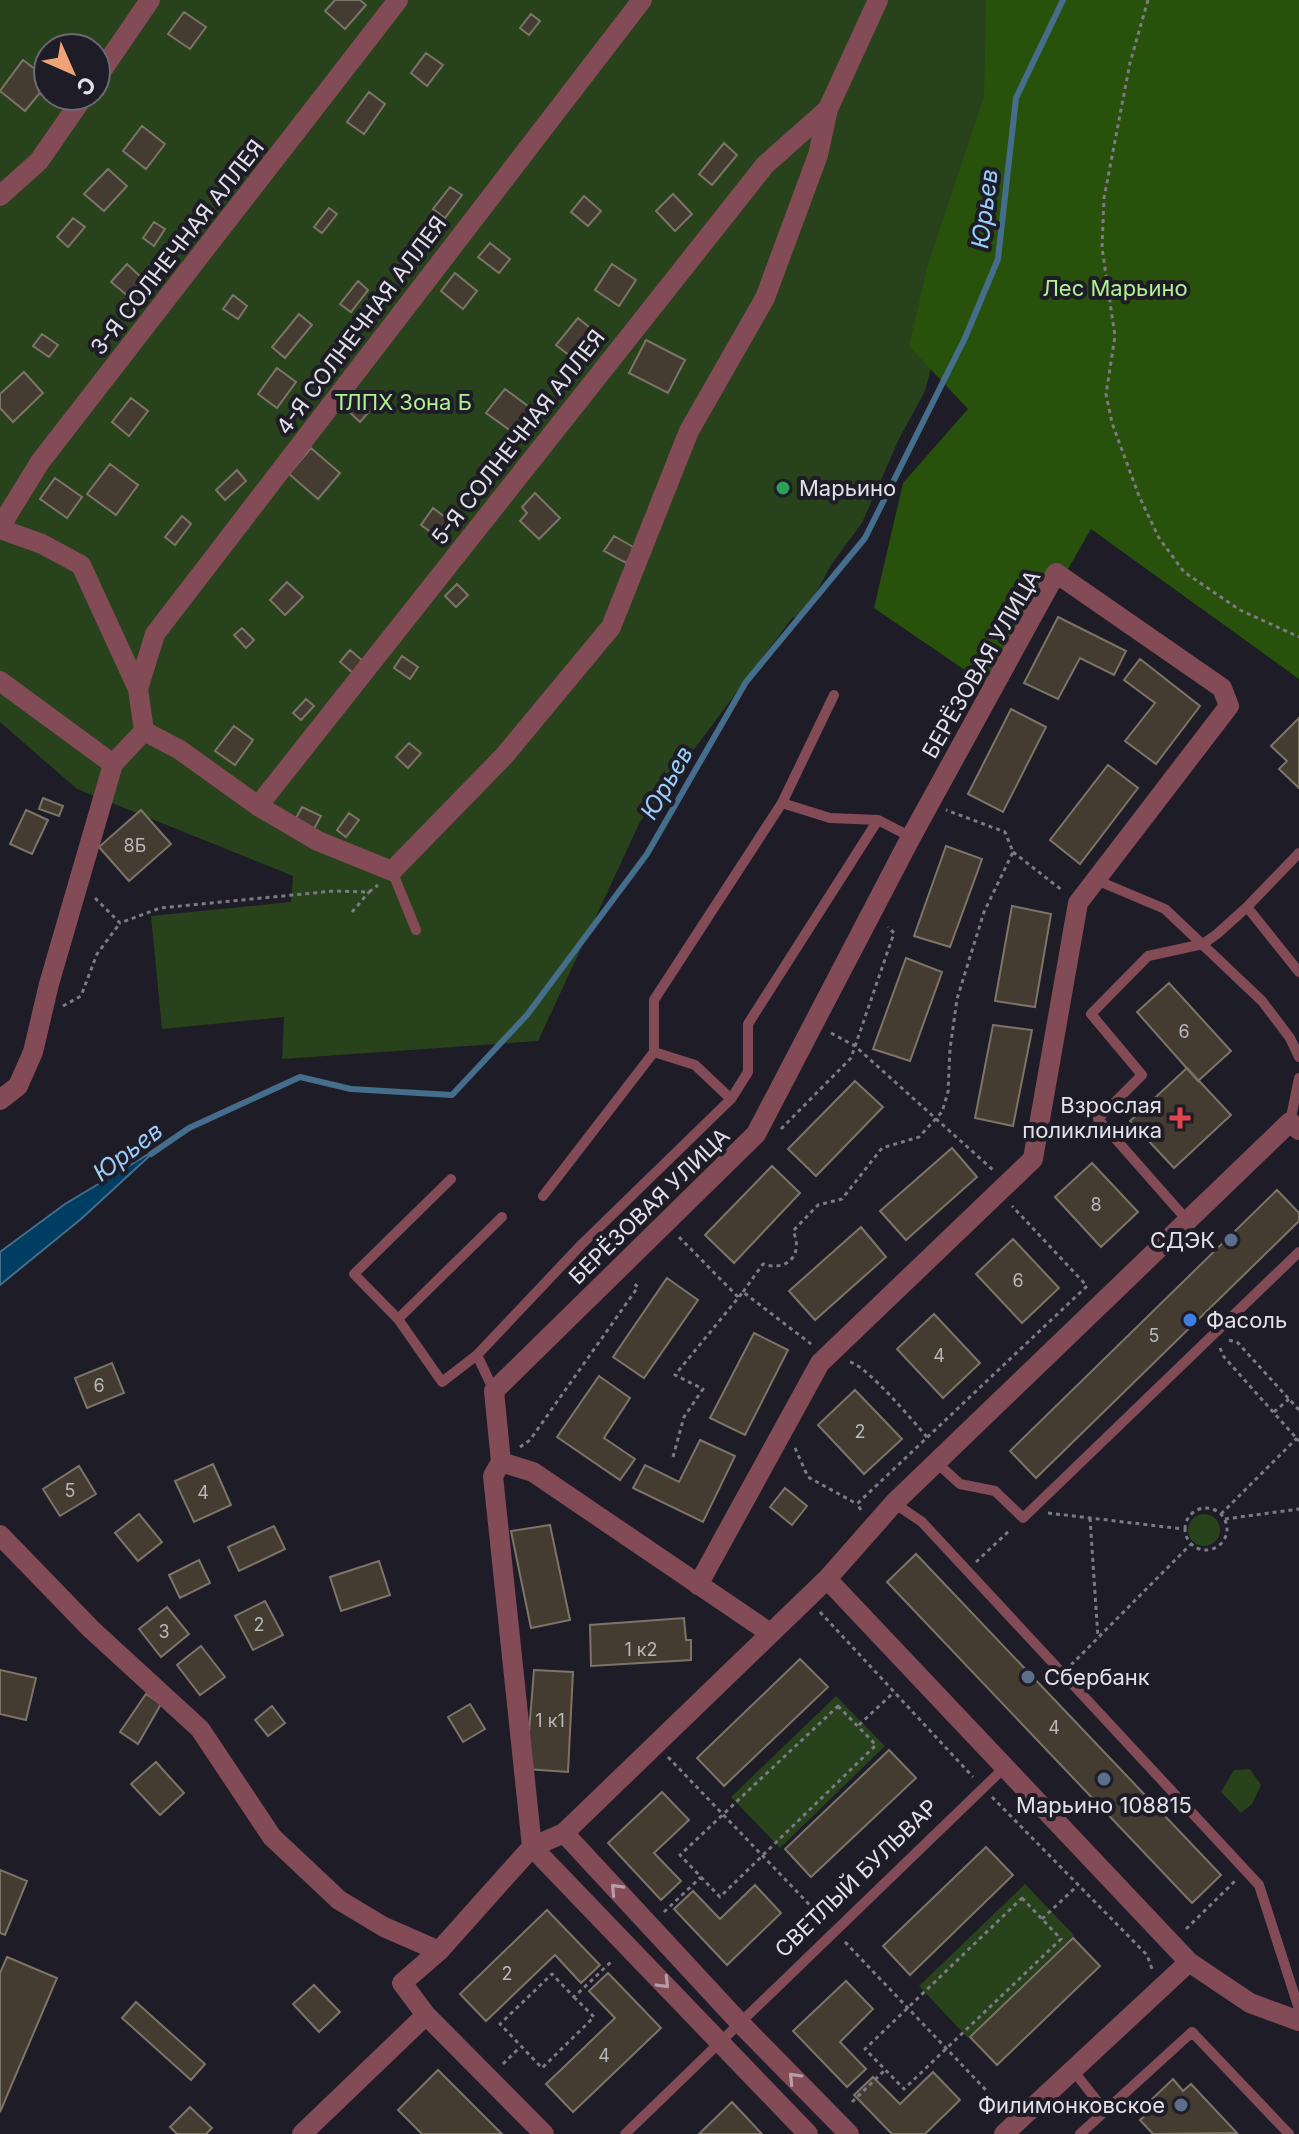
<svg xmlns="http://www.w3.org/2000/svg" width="1299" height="2134" font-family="Inter,sans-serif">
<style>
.green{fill:#28421b;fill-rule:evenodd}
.forest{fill:#28520b}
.water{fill:#003d63;stroke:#446e8b;stroke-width:2}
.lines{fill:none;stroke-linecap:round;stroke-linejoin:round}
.stream{stroke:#446e8b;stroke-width:6}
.building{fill:#443c31;stroke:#7d7468;stroke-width:2}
.path{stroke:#7c7a84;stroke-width:3;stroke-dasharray:4 4;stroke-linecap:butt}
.lane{stroke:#824b56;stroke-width:10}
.street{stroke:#824b56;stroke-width:20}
.oneway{stroke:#b79da6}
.leisure-dot{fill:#2e9e5b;stroke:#1e1c27;stroke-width:3}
.health-dot{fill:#e0444e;stroke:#1e1c27;stroke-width:3}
.service-dot{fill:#5c6f8a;stroke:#1e1c27;stroke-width:3}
.shop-dot{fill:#3f7fe0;stroke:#1e1c27;stroke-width:3}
.labels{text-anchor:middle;stroke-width:8;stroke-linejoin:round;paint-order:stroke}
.number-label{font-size:18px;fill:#bab7ba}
.street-label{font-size:22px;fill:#e2e0e8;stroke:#1e1c27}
.park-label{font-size:22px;fill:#b1f093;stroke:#1e1c27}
.poi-label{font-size:22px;fill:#e2e0e8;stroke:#1e1c27;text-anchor:start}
.water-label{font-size:24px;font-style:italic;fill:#9acffb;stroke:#1e1c27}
</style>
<rect width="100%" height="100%" fill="#1e1c27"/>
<path class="green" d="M0,0H1027L925,391L899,439L862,523L831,565L805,613L792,618L640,822L538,1041L282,1059L284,1017L162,1029L151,916L291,902L293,876L77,789L0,722ZM48,48H96V96H48Z
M1188 1530a16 16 0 1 1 32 0a16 16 0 1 1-32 0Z
M836,1696L885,1746L780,1848L731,1797Z
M1250,1769L1261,1785L1252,1804L1241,1813L1221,1792L1234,1770Z
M1025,1884L1074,1935L968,2038L919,1986Z"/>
<path class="forest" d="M986,0H1299V679L1091,529L997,692L874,608L903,483L968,409L909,346L928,264L984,96Z"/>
<path class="water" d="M157,1149L81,1219L0,1285V1252L65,1204Z"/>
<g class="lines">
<path class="stream" d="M151,1154L189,1128L300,1077L351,1089L452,1095L527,1015L647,854L746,682L865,538L965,338L998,259L1016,98L1063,0"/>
</g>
<path class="building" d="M335,0H360L366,5L345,29L325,11Z
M184,12L206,27L190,49L168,34Z
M531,14L540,21L529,35L520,28Z
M426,53L443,65L427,86L411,73Z
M23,60L48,79V83L25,111L0,91Z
M369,92L385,104L364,134L347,122Z
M142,126L165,144L146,169L123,151Z
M724,143L737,155L712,185L699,174Z
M108,169L127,186L104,211L84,194Z
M450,187L462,195L445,218L433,209Z
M673,194L692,214L675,231L656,211Z
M584,196L601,211L588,226L571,212Z
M329,208L337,214L322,233L314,227Z
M73,218L85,227L68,247L57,237Z
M154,222L165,229L154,246L143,238Z
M490,243L510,259L499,273L478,257Z
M127,264L143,279L128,296L111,282Z
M612,264L636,280L619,306L595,290Z
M455,273L477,291L463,309L441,291Z
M358,281L368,290L351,312L340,304Z
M233,295L247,306L238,319L223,309Z
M299,314L312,325L285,358L272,347Z
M578,318L601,337L579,363L556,345Z
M42,334L58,345L49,357L33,346Z
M646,340L685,360L668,393L629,373Z
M277,368L296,382L277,408L258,394Z
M24,372L43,393L13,422L0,408V394Z
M505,389L540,415L522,439L486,413Z
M356,393L373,407L360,422L344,407Z
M131,398L148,411L129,436L112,422Z
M311,448L340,473L318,499L289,474Z
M110,464L138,485L116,515L87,494Z
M237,470L246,481L225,500L216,490Z
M55,478L82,497L67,518L40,499Z
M535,493L560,518L539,539L520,521L527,513L522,507Z
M433,508L454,524L442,540L421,525Z
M182,516L191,524L175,545L165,537Z
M614,536L635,548L626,563L604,551Z
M287,582L303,597L285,615L270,600Z
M457,584L468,595L456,607L445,596Z
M1058,617L1126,651L1114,675L1080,658L1058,699L1024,683Z
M242,628L254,640L246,648L234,635Z
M350,650L363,661L353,673L340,662Z
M402,656L418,667L410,679L394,668Z
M1140,659L1200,706L1156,764L1125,741L1155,703L1124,680Z
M306,699L314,706L301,720L293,713Z
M1011,709L1046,727L1003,812L968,794Z
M1299,718V788L1279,769L1287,761L1271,746Z
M234,726L253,740L235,765L215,751Z
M409,743L421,753L408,768L396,757Z
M1108,765L1138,788L1080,864L1050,840Z
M43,798L63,806L59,816L39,809Z
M302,807L321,816L314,829L295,820Z
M26,810L48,820L32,854L10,844Z
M141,810L171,844L129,881L99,847Z
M349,813L359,820L346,837L337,830Z
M946,846L982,859L950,947L914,936Z
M1012,906L1051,914L1035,1007L995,1001Z
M906,958L942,972L910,1061L873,1049Z
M1169,983L1231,1051L1198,1081L1137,1012Z
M993,1025L1032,1030L1013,1126L975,1118Z
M1187,1068L1231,1115L1174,1168L1130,1121Z
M855,1081L883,1107L816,1176L788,1149Z
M952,1148L977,1177L906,1240L880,1211Z
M1092,1163L1138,1212L1101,1247L1055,1197Z
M772,1166L800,1193L734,1263L705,1235Z
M1277,1190L1299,1213V1221L1036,1478L1010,1451Z
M861,1227L886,1257L815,1320L789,1291Z
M1013,1239L1059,1288L1022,1323L976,1274Z
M667,1278L698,1300L644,1378L613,1357Z
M934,1314L980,1363L943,1398L897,1349Z
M754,1333L788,1350L745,1435L710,1418Z
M112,1363L124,1393L87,1408L75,1378Z
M599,1376L630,1398L604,1438L635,1459L620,1480L557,1437Z
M855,1390L902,1439L864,1474L818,1425Z
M700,1440L735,1456L703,1522L633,1488L645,1465L679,1482Z
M213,1464L231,1505L194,1522L175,1481Z
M79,1466L96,1494L60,1516L43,1489Z
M785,1488L807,1506L792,1525L770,1507Z
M139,1514L162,1542L138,1561L115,1533Z
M550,1525L570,1620L531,1628L511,1531Z
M274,1526L285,1549L239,1571L228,1547Z
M916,1554L1221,1875L1192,1903L887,1582Z
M199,1560L210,1583L180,1598L169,1575Z
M379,1561L390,1595L341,1611L330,1577Z
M265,1601L283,1635L253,1650L235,1616Z
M167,1607L189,1634L161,1657L139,1629Z
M684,1618L686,1640H691V1660L591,1666L590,1625Z
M201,1646L225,1677L200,1695L177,1665Z
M800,1659L828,1687L724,1786L697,1758Z
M0,1670L36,1678L26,1720L0,1714Z
M534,1670L573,1672L568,1772L526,1769Z
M146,1694L161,1704L138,1744L120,1732Z
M470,1704L485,1729L463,1742L448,1717Z
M272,1706L285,1723L268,1736L255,1720Z
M889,1750L916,1778L811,1877L785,1849Z
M156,1762L184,1793L160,1815L131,1784Z
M662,1792L689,1820L654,1853L681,1881L661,1900L608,1843Z
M986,1847L1013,1875L910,1975L883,1946Z
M0,1870L27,1881L5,1935L0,1933Z
M755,1885L781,1913L727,1965L674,1909L693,1891L720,1919Z
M547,1910L600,1965L581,1983L555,1955L486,2021L460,1994Z
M1073,1938L1100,1966L997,2065L970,2037Z
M7,1957L57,1978L0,2112V1973Z
M608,1973L661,2028L573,2112L546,2084L615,2018L589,1991Z
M846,1981L873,2009L840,2042L866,2069L847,2087L793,2031Z
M314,1985L340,2012L319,2032L293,2004Z
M136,2002L205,2064L191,2080L122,2018Z
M438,2070L502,2134H422L398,2110Z
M933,2072L960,2100L925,2134H892L854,2095L873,2077L900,2104Z
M1173,2079L1183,2091L1191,2084L1237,2133L1153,2134L1140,2120L1154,2108L1149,2102Z
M732,2102L762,2134H699Z
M190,2107L212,2128L206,2134H177L170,2127Z"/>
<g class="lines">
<path class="path" d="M1148,0L1130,63L1104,198L1102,248L1115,336L1106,394L1112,423L1139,496L1159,538L1184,572L1240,610L1299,637
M1013,852L1063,891
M95,898L120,923L160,908L334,891L369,892L378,885
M352,912L369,892
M63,1006L81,996L97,954L120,923
M831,1033L855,1046L993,1170
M781,1129L851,1058L894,933L888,927
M679,1237L738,1297
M743,1292L763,1264C787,1272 804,1255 793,1231L818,1205L842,1199L882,1148L919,1137L942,1112L948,1092L950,1049L957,999L984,912L1013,852L1005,832L946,810
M1229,1340L1238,1343L1299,1410
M1220,1348L1224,1357L1299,1441
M850,1362C868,1367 912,1420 927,1437
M1274,1412L1289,1399
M520,1447L530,1440L638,1287L632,1282
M795,1448L808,1477L857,1504
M673,1457L684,1417L703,1389L675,1375L743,1292L811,1344
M1185 1529a21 21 0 1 1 42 0a21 21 0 1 1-42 0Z
M861,1510L857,1504L1087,1286L1012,1206
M1048,1513L1183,1529
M1221,1514L1297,1438
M1090,1518L1098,1638
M1225,1519L1299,1509
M976,1562L1011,1529
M820,1612L973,1777
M1071,1665L1190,1545
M838,1706L876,1745L720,1897L680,1855Z
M859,1725L894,1692
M668,1757L826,1922
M992,1797L1147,1955L1152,1969
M1022,1898L1061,1939L904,2089L865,2049Z
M664,1912L701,1877
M1042,1919L1077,1886
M1186,1929L1235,1881
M845,1942L1003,2108
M574,1997L594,2017L542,2068L500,2024L552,1974L574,1997L613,1960
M503,2064L520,2047
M852,2102L886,2069"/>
<path class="lane" d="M782,803L830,818L878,820L911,837
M392,871L416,930
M1096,880L1165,909L1262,1001L1290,1038L1299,1057
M1247,907L1299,972
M654,1052L695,1065L731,1099
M1290,1122L1299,1078
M451,1179L354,1274L398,1319L442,1382L477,1355
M543,1196L654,1052V1000L782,803L834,695
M1187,1220L1098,1119L1142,1075L1091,1014L1148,956L1203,944L1217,934L1247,907L1299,853
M398,1319L502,1217
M494,1391L477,1355L582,1244L731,1099L748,1072V1024L878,820
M936,1462L960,1484L995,1491L1023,1518L1299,1252
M894,1503L922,1522L1259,1885L1299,2009
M1072,2069L1105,2111
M625,2134L1005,1767
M1080,2134L1192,2032L1289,2134"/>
<path class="street" d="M96,79L150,0
M0,196L39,161L84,96
M0,527L40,462L398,0
M0,529L42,544L81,565L138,689L144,731L113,764L49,984L33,1052L18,1086L0,1100
M0,681L113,764
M138,689L155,634L642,0
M144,731L180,750L258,806L318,841L392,871L504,756L611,627L689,431L765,298L818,155L828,109L878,0
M258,806L765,165L828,109
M501,1462L494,1391L756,1134L911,837L1056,573L1222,688L1229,706L1078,903L1033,1159L820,1363L698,1585
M501,1462L493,1476L532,1847L808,2134
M501,1462L533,1472L770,1633
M0,1535L91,1629L200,1729L272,1837L339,1900L384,1927L439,1951
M827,1579L1189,1962L1250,2003L1299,2021
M564,1833L740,2023L849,2134
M302,2134L426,2015
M544,2134L426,2015L402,1983L439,1951L532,1847L564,1833L827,1579L894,1503L1290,1122L1299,1130
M1004,2134L1189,1962"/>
</g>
<defs><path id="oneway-chevron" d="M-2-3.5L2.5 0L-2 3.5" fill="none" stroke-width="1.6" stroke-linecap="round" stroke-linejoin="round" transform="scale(2)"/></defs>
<g class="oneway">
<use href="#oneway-chevron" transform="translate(616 1889) rotate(-133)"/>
<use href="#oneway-chevron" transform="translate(664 1983) rotate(46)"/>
<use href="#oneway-chevron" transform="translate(794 2078) rotate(-134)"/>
</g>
<circle class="leisure-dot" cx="783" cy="488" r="8"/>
<path class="health-dot" d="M1176 1106h8v8h8v8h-8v8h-8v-8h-8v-8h8z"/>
<g class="service-dot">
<circle cx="1231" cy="1240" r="8"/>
<circle cx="1028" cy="1677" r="8"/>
<circle cx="1104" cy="1779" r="8"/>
<circle cx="1181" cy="2105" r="8"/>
</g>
<circle class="shop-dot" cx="1190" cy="1320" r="8"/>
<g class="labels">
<g class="number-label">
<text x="135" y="852">8Б</text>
<text x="1184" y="1038">6</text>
<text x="1096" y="1211">8</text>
<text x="1018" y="1287">6</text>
<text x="1154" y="1342">5</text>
<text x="939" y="1362">4</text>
<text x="99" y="1392">6</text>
<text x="860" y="1438">2</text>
<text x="70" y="1497">5</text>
<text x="203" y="1499">4</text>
<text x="259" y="1631">2</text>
<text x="164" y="1638">3</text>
<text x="641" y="1656">1 к2</text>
<text x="550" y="1727">1 к1</text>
<text x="1054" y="1734">4</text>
<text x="507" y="1980">2</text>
<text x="604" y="2062">4</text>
</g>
<g class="street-label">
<text transform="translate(177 247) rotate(-52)" y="8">3-Я СОЛНЕЧНАЯ АЛЛЕЯ</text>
<text transform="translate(361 325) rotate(-53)" y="8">4-Я СОЛНЕЧНАЯ АЛЛЕЯ</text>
<text transform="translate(518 437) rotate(-52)" y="8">5-Я СОЛНЕЧНАЯ АЛЛЕЯ</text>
<text transform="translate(981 664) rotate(-60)" y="8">БЕРЁЗОВАЯ УЛИЦА</text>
<text transform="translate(649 1206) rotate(-44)" y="8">БЕРЁЗОВАЯ УЛИЦА</text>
<text transform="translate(856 1878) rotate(-44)" y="8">СВЕТЛЫЙ БУЛЬВАР</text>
</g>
<g class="park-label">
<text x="1115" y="296">Лес Марьино</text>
<text x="403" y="410">ТЛПХ Зона Б</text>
</g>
<g class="poi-label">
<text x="799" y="496">Марьино</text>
<text x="1162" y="1113" text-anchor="end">Взрослая<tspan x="1162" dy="25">поликлиника</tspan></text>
<text x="1215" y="1248" text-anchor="end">СДЭК</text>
<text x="1206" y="1328">Фасоль</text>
<text x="1044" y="1685">Сбербанк</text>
<text x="1104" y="1813" text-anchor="middle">Марьино 108815</text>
<text x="1165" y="2113" text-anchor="end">Филимонковское</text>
</g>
<g class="water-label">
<text transform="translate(985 209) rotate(-83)" y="8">Юрьев</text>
<text transform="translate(667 783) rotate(-60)" y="8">Юрьев</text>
<text transform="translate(128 1152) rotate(-37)" y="8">Юрьев</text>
</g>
</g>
<g transform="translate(72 72) rotate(135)"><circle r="38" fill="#1e1c27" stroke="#6c6a74" stroke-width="2"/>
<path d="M0-6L14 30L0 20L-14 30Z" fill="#efa377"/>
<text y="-12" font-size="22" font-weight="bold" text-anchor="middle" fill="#e2e0e8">С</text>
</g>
</svg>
